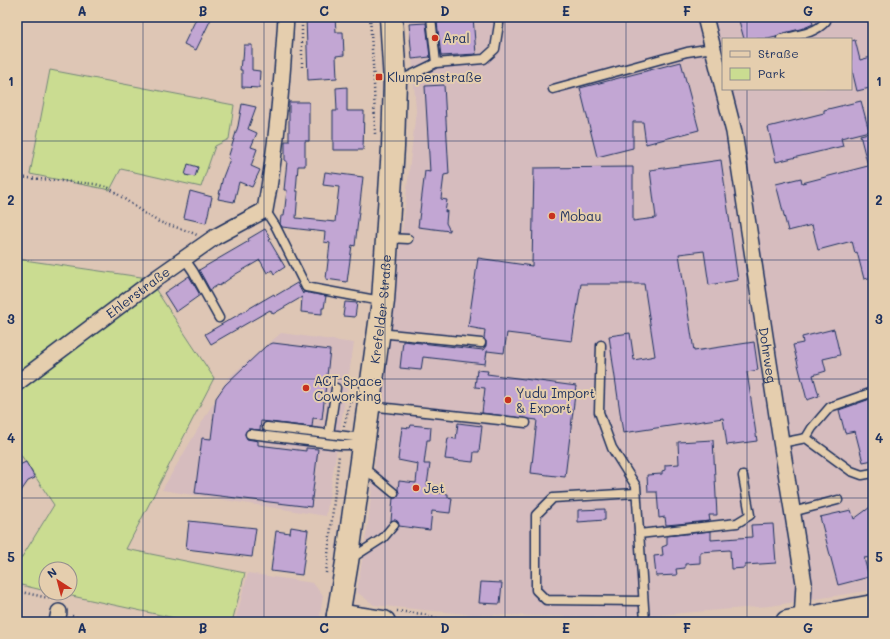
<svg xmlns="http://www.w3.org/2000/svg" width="890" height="639" font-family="Mali,sans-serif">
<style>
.built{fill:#d6bcbe;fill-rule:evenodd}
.green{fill:#cadc91;stroke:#728678}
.building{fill:#c2a6d3;stroke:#1b2f5e}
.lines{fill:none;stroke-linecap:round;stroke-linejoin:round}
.lane-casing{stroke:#1b2f5e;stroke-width:11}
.street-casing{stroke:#1b2f5e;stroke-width:18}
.secondary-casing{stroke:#1b2f5e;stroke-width:25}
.primary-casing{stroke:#1b2f5e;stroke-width:25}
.path{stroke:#1b2f5e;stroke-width:2.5;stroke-dasharray:1 3;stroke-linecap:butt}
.lane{stroke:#e5ceae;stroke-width:8}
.street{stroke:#e5ceae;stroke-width:15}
.secondary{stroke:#e5ceae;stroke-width:22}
.primary{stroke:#e5ceae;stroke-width:22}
.grid{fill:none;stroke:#1b2f5e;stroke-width:1;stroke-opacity:0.55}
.poi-dot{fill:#c8321e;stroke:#e5ceae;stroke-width:1.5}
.labels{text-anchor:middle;stroke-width:4;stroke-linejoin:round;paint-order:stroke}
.poi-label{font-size:13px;fill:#1b2f5e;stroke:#e5ceae;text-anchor:start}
.street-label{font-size:13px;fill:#1b2f5e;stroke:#e5ceae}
.neatline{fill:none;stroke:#1b2f5e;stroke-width:1.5}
.grid-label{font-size:13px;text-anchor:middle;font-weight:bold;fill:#1b2f5e}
</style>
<rect width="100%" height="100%" fill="#dec6b5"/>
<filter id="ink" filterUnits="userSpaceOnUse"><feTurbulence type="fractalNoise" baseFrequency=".025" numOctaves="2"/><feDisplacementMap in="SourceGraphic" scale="8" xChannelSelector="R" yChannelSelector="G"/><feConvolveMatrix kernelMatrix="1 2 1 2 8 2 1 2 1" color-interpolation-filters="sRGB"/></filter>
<g filter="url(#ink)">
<path class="built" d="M409,17H873V590L770,606L622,618L465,614L374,605L357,592L368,522L416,111ZM723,39H851V89H723Z
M281,333L354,343L326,516L162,490L228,378Z
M248,573L313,583L323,596L319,622H235Z"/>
<path class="green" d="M50,70L234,105L229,139L215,146L201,187L121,169L110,190L30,174Z
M17,259L148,278L214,378L126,549L245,573L232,622H193L58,593H70V569H46V591L17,584V565L54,505L17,449Z"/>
<path class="building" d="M197,17H212L196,50L184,44Z
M306,17H335L336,32H343L344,55L336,56L337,78L308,80Z
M453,17H473L476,54L441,56L437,22L453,21Z
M738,17H811L813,24L804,28L780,34L776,37L768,39H744Z
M426,23L430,57L412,59L409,24Z
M855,40L860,60L871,57L873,65V82L869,84L870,88L857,91L851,66V41Z
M244,45H252V70L260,71L259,88L242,87V70H240L241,60H243Z
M681,62L699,130L646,144L643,122H633V148L597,157L580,88Z
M444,85L449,174L444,175L441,199L447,200L445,212L447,211L446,223L450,231L418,227L425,171L430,172L425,86Z
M347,87V111H364L363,150H333V111H337L336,88Z
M861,101L869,131L841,138L843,146L776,162L768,127L824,113V110Z
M289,102H309V141H305V166H298L296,191H298L296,218L335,222L339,187L323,185L325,172L363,177L355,246L352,245L347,282L326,279L330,243L324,242L325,232L282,227L280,224L281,216H284L287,190H284L287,161H285V141H289Z
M242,104L256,107L248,129L257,133L251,147L257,149L251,166L260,170L252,187L239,182L234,202L218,199L223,177L230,159L228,158L229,155L238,126Z
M873,132V277L864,279L857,252L855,253L852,241L818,250L812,225L788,231L776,184L801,178L802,183L868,166L860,135Z
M721,160L738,280L709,285L704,251L679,254L694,351L754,342L758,370L747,372L757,441L727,445L723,418L623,433L609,336L630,333L634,360L655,356L644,284H581L572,341L507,333L504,353L487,351L485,364L423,357L421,370L400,368L403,341L483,350L486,346V341L484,339L485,330L468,327L478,258L532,266L534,168L633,167V221L656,218L650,170Z
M188,164L198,167L195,177L185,175Z
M190,191L212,197L206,223L184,218Z
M265,229L271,239L269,240L285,267L274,274L272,270L267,273L260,260L236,274L219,286L218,285L210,290L199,270L249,241L248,239Z
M189,276L200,295L176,312L164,293Z
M297,283L303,294V292L326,296L324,308H322V314L301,312L302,297L273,314L270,310L211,344L205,334L274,294L275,296Z
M345,302L357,303L355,317L343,316Z
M834,329L840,355L823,359L826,371L813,375L819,396L807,400L793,345L803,343L802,337Z
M273,343L330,350L322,419L313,418L312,427L261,421L260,430L248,429L245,434L247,439L258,441V445L306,451V448L318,449L311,507L195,493L202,438L211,439L216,398L225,385L266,346Z
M477,370L488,371L487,374L576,386L565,477L531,473L537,420L482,413L485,388L475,387Z
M873,398V460L863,462L855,431L845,433L839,410Z
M458,423L482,426L479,452H474L473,462L445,459L448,438L456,439Z
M411,425L431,427L430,440H427L424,464H430L427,485L434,486L433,492L448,494V497L452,498L450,513L432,511L430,530L399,526L397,521L395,520L391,521L393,498H396L399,494L398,489L399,481L416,483L418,464L398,460L402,427L410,428Z
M713,440L717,515H709L710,521L666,525L665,517L659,518L657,492H648L647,475L662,474V471L665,470V465L679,464L678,442Z
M26,462L35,478L28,481L17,497V466Z
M873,505V557L864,558L869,577L838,585L820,517L851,510L854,519Z
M605,509V520L578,522V510Z
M189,521L256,528L252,557L186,549Z
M773,524L776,563L745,565V568L731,569L730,550L700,552V563L685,564V568L676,569L677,575L656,576L654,556L663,555L662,547L667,545V536L711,531V540L752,537L751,525Z
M291,527L308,530L302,575L271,571L276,531L290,533Z
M481,582L502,583L500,604L479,603Z"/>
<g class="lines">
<g class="lane-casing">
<path id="lane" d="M781,39C797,35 815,34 826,21L825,17
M436,63L484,59L495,49L499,24V17
M396,80L407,77L436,63L431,17
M553,89L687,52L713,48
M265,210L276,227L306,287L381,301
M388,238L408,239
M184,258L193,271L219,318
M379,333L481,343
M601,345L599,412L612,448L636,486L645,622
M369,406L526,423
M267,427L363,438
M250,434L340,445H362
M329,434L336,388
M806,438L851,471L862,475L873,473
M781,443L806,438L812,428L830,407L873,392
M361,468L370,473L394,493
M636,493L553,498L536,515V590L546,600L643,601
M792,512L838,500
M639,534L737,523L750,515L743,476
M352,558L383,538L394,525"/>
</g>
<g class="street-casing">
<g id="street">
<path d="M705,17L723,88"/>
<path id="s1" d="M723,89L734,132L780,435L804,583L802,622"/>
<path id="s2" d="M17,383L158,277L215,237L265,210C277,146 282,82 286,17"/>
<path d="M57,622L59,612"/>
</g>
</g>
<g class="secondary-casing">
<path id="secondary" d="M338,615L384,622
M787,622L873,606"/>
</g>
<g class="primary-casing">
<g id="primary">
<path id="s3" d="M337,622L347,562L383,301L393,147L395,81L391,17"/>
</g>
</g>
<path class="path" d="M370,17L374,81L375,134
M302,67V17
M17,177L95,184L109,188L144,213L159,222L188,231L197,235
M344,426L351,400
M326,573L339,455
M17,591L53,599
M397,611L423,614L449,622
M72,616L93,622"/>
<use href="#lane" class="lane"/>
<use href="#street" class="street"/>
<use href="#secondary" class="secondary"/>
<use href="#primary" class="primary"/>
</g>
</g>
<path class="grid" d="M143,17V622M264,17V622M385,17V622M505,17V622M626,17V622M747,17V39M747,89V622M17,141H873M17,260H873M17,379H873M17,498H873"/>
<g class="poi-dot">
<circle cx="435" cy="38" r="4"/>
<rect x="375" y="73" width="8" height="8" rx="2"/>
<circle cx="552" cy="216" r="4"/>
<circle cx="306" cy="388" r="4"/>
<circle cx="508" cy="400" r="4"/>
<circle cx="416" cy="488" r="4"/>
</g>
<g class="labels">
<g class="poi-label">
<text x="443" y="43">Aral</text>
<text x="387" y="82">Klumpenstraße</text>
<text x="560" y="221">Mobau</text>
<text x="314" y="386">ACT Space<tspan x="314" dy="15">Coworking</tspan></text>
<text x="516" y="398">Yudu Import<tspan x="516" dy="15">&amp; Export</tspan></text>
<text x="424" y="493">Jet</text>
</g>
<g class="street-label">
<text dy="5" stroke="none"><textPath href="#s2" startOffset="151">Ehlerstraße</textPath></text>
<text dy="5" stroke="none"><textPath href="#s3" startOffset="316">Krefelder Straße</textPath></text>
<text dy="5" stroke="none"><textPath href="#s1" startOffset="270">Dohrweg</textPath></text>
</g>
</g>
<rect width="890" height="639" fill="none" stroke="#e5ceae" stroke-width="44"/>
<rect x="722" y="38" width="130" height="52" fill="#e5ceae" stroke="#948e8e"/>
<rect x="730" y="51" width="20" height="6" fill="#e5ceae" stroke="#948e8e"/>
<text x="758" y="58" font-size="12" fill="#1b2f5e">Straße</text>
<rect x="730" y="68" width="20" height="12" fill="#cadc91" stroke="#948e8e"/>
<text x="758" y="78" font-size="12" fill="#1b2f5e">Park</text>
<g transform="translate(58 581) rotate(324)"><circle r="19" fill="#e5ceae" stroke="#948e8e"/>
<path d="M0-3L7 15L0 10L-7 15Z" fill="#c8321e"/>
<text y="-6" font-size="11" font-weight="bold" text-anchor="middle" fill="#1b2f5e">N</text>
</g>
<rect x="22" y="22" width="846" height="595" class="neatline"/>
<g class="grid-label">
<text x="82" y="16">A</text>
<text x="203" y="16">B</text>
<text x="324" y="16">C</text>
<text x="445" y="16">D</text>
<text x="566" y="16">E</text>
<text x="687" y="16">F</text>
<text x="808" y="16">G</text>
<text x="11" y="86">1</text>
<text x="879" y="86">1</text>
<text x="11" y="205">2</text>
<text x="879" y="205">2</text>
<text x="11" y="324">3</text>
<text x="879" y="324">3</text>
<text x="11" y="443">4</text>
<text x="879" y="443">4</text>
<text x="11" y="562">5</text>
<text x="879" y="562">5</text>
<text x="82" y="633">A</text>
<text x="203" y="633">B</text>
<text x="324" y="633">C</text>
<text x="445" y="633">D</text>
<text x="566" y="633">E</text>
<text x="687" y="633">F</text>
<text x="808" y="633">G</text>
</g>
</svg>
